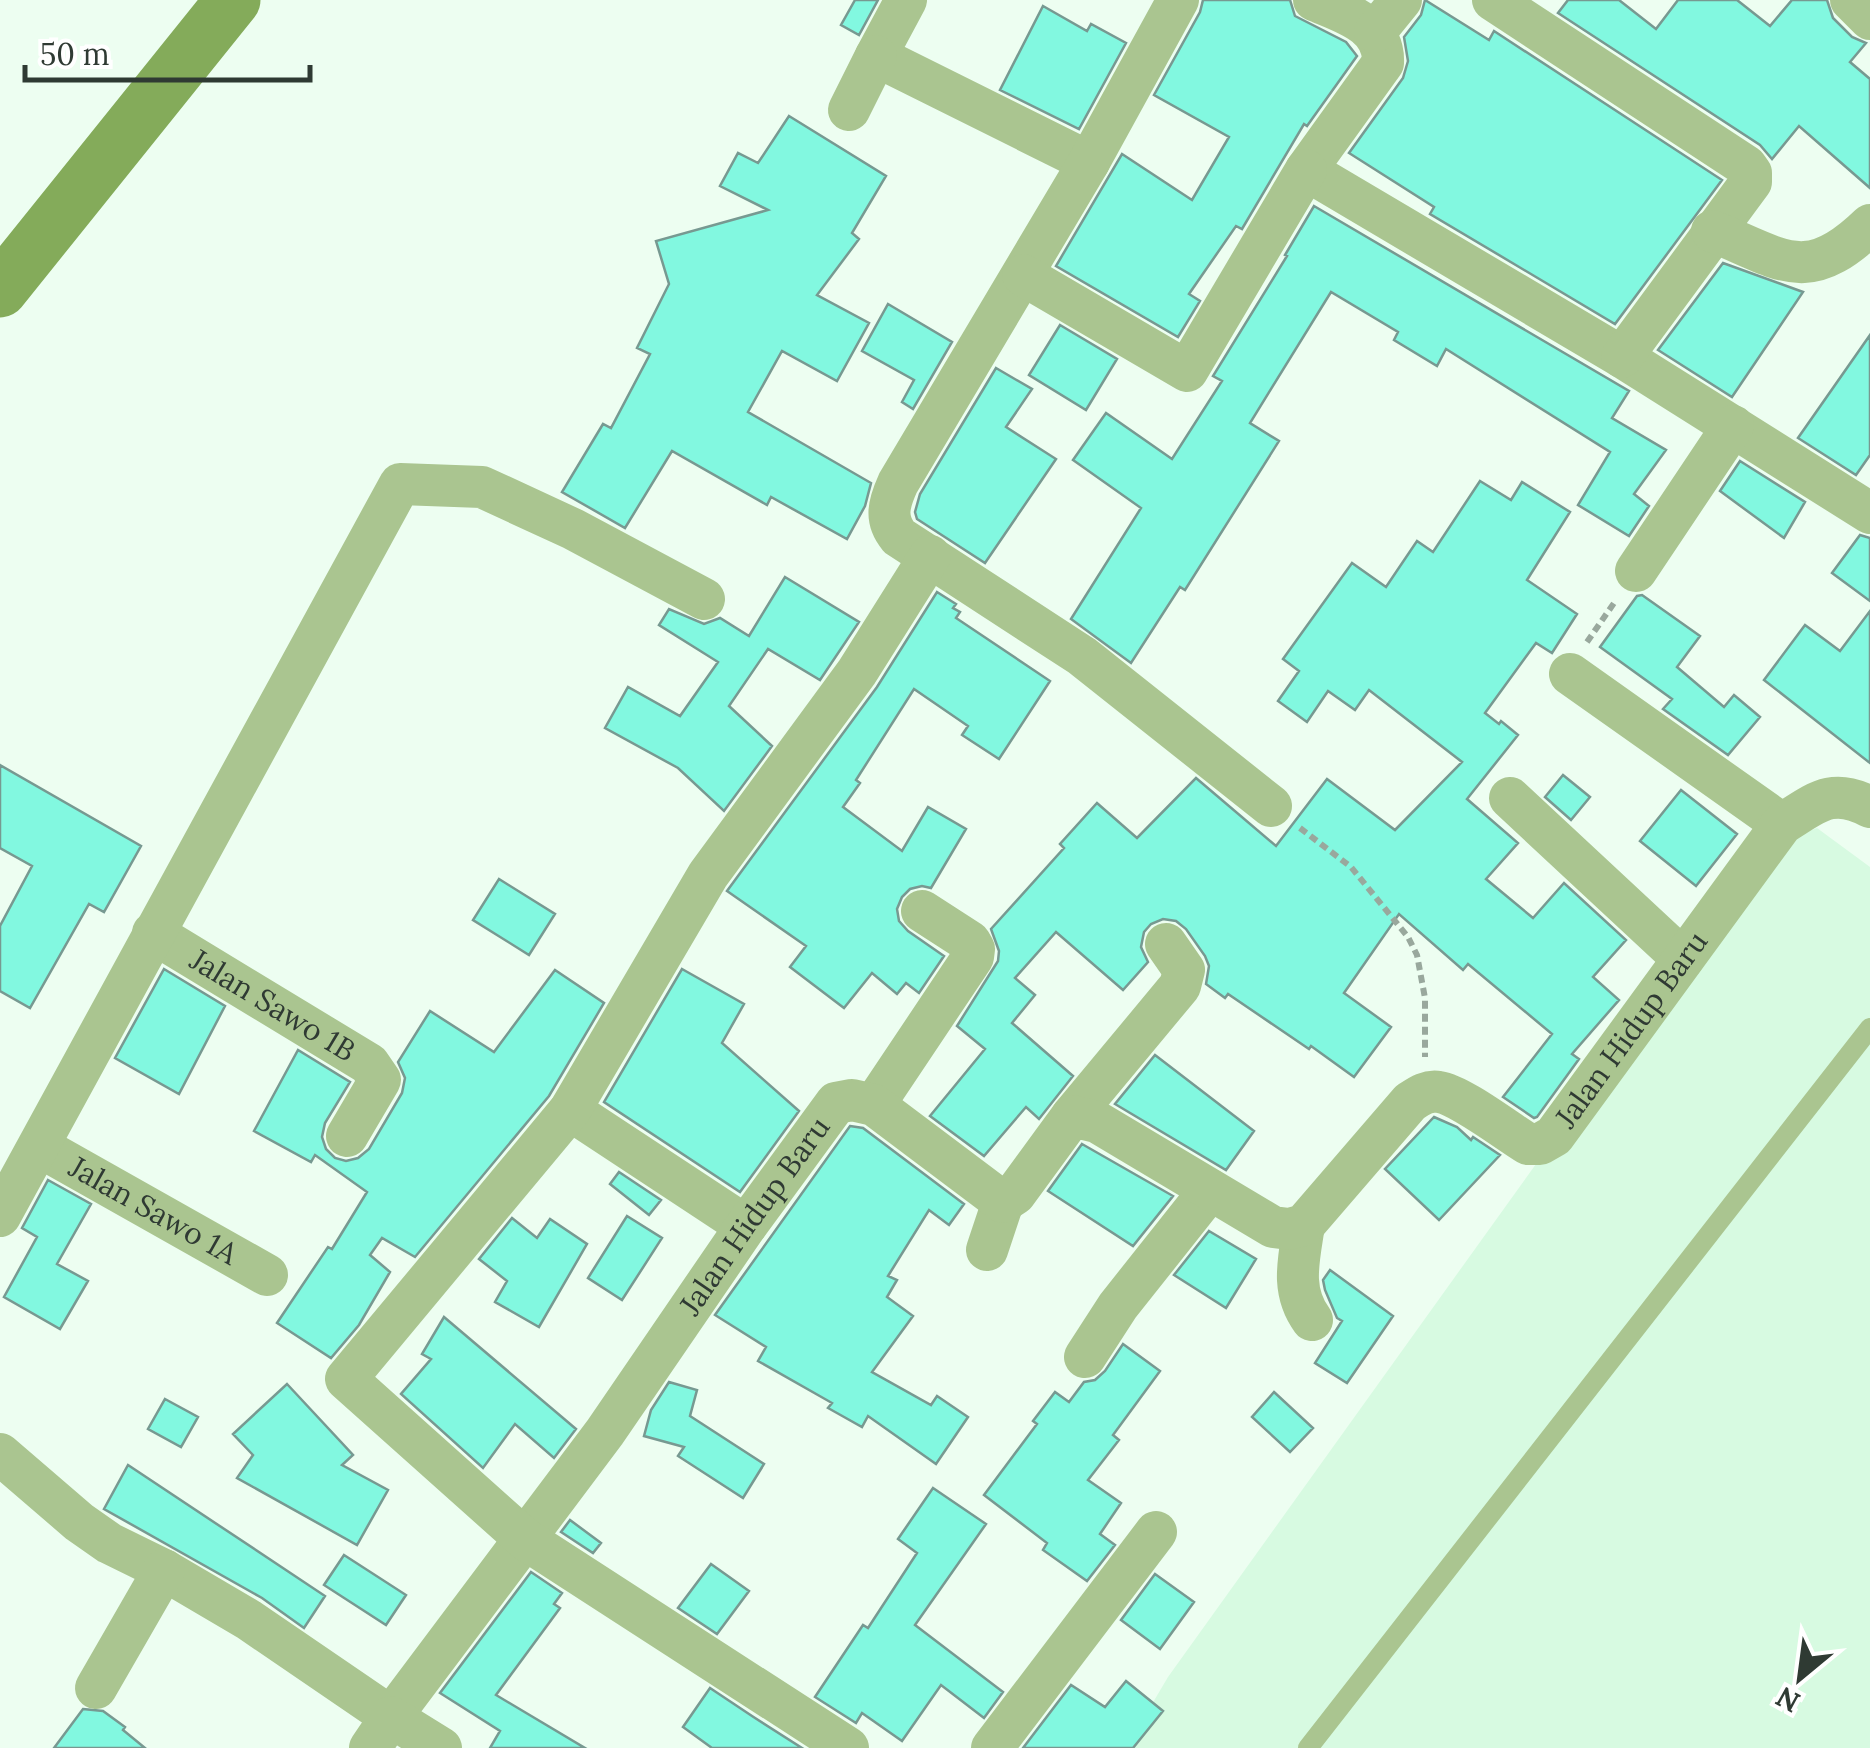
<svg xmlns="http://www.w3.org/2000/svg" width="1870" height="1748" font-family="Lora,serif">
<style>
.built{fill:#d7fae1}
.building{fill:#82f8e0;stroke:#779991;stroke-width:2.5}
.lines{fill:none;stroke-linecap:round;stroke-linejoin:round}
.path{stroke:#99a89d;stroke-width:6;stroke-dasharray:8 5;stroke-linecap:butt}
.lane{stroke:#aac590;stroke-width:20}
.street{stroke:#aac590;stroke-width:42}
.secondary{stroke:#84ab5a;stroke-width:55}
.labels{text-anchor:middle;stroke-width:8;stroke-linejoin:round;paint-order:stroke}
.street-label{font-size:30px;fill:#2f3a33;stroke:#fff}
</style>
<rect width="100%" height="100%" fill="#edfef1"/>
<path class="built" d="M1817,828L1870,867V1748H1126L1168,1677L1683,959L1756,850Z"/>
<path class="building" d="M855,0H878L859,35L841,25Z
M1203,0H1290L1295,16L1346,42L1357,56L1307,126L1304,124L1242,229L1236,226L1189,294L1200,301L1178,337L1056,266L1122,154L1192,200L1229,137L1154,95L1200,12Z
M1425,0L1489,40L1494,31L1722,180L1615,324L1430,214L1434,207L1349,153L1403,78L1408,61L1404,37L1421,15Z
M1568,0H1619L1656,29L1678,0H1737L1770,26L1792,0H1827L1833,18L1852,37L1866,43L1850,62L1870,79V188L1799,126L1772,159L1760,145L1558,13Z
M1043,6L1087,31L1091,24L1126,43L1079,129L1000,90Z
M789,116L886,176L852,233L859,239L817,295L869,323L837,381L782,351L748,412L871,483L865,506L847,539L771,497L767,505L672,451L625,528L562,492L603,424L611,428L650,354L637,348L669,284L656,241L768,210L720,186L738,153L758,163Z
M1314,206L1629,391L1612,418L1666,450L1634,494L1649,506L1629,536L1578,505L1610,452L1446,349L1437,366L1394,340L1398,332L1331,292L1250,423L1279,441L1185,590L1180,587L1131,663L1071,619L1141,508L1073,460L1106,413L1172,459L1222,381L1213,376L1287,256L1285,255Z
M1723,263L1803,292L1732,397L1658,350Z
M888,304L952,342L913,409L902,402L914,380L862,351Z
M1060,325L1117,359L1086,410L1029,375Z
M1870,335V455L1856,475L1798,438Z
M996,368L1032,389L1006,427L1056,459L985,563L917,519L915,512L920,494Z
M1740,461L1805,502L1784,538L1720,491Z
M1480,481L1511,500L1522,482L1570,512L1527,580L1577,614L1552,653L1536,643L1485,713L1499,724L1501,721L1518,735L1467,799L1518,843L1486,879L1533,918L1564,883L1626,940L1593,977L1619,1000L1572,1054L1579,1059L1537,1117L1534,1118L1503,1097L1552,1034L1468,964L1463,970L1399,914L1344,993L1391,1027L1354,1077L1311,1046L1309,1049L1228,994L1225,998L1206,984L1209,966L1205,956L1186,929L1176,921L1163,919L1151,924L1144,932L1141,947L1148,962L1123,990L1056,932L1015,978L1035,995L1012,1023L1073,1076L1039,1119L1026,1107L984,1156L930,1116L985,1049L957,1026L998,961L999,951L991,929L1064,848L1060,844L1097,803L1137,838L1196,778L1276,846L1327,779L1395,830L1462,762L1369,690L1355,710L1328,691L1307,722L1278,701L1299,671L1283,659L1352,563L1386,587L1417,541L1433,552Z
M1860,535L1870,538V601L1832,573Z
M785,577L859,622L820,680L768,649L729,706L772,746L724,811L678,768L605,728L628,687L680,716L718,662L659,625L669,609L704,624L720,618L749,636Z
M937,592L956,604L953,608L960,612L956,618L1050,681L999,759L962,735L968,726L914,689L856,780L860,783L843,807L902,851L928,807L966,829L931,888L922,886L910,889L902,897L897,909L899,921L908,931L944,956L919,993L906,983L897,994L872,973L844,1008L790,967L806,946L727,891L877,687Z
M1642,595L1700,636L1677,667L1724,707L1734,695L1760,717L1728,755L1663,709L1672,699L1600,647L1637,596Z
M1870,611V763L1764,680L1805,625L1840,651Z
M0,765L141,846L104,912L89,904L30,1008L0,991V926L32,866L0,848Z
M1563,775L1590,797L1571,820L1545,797Z
M1681,790L1737,834L1696,886L1640,841Z
M499,879L555,914L529,955L473,920Z
M164,969L225,1006L179,1094L115,1058Z
M682,969L744,1004L722,1043L799,1111L740,1192L604,1102Z
M555,970L604,1003L549,1096L415,1257L382,1238L370,1255L390,1272L359,1325L331,1358L277,1323L328,1247L332,1249L367,1192L315,1155L311,1162L254,1131L298,1050L350,1082L325,1123L322,1137L326,1149L335,1158L346,1161L358,1158L369,1149L402,1093L405,1078L398,1062L430,1011L494,1052Z
M1155,1055L1254,1131L1226,1170L1115,1104Z
M1434,1117L1457,1127L1471,1140L1473,1137L1500,1155L1439,1220L1385,1169Z
M850,1126L863,1128L964,1204L949,1225L929,1210L888,1276L897,1280L887,1297L913,1316L872,1372L931,1405L937,1396L968,1417L936,1464L868,1416L862,1427L828,1408L832,1403L758,1361L766,1347L715,1315Z
M1082,1144L1173,1196L1133,1246L1048,1191Z
M619,1172L661,1200L649,1215L610,1184Z
M48,1180L91,1204L57,1264L88,1281L60,1329L4,1297L37,1237L22,1228Z
M627,1216L662,1238L622,1300L588,1278Z
M512,1218L537,1238L550,1219L587,1244L539,1327L495,1302L507,1281L479,1259Z
M1209,1231L1256,1259L1226,1308L1174,1275Z
M1330,1270L1393,1316L1347,1383L1315,1363L1342,1321L1337,1318L1325,1290L1323,1280Z
M444,1317L576,1429L554,1458L515,1424L483,1468L401,1394L431,1359L422,1354Z
M1123,1344L1160,1371L1113,1435L1119,1440L1088,1480L1121,1503L1100,1534L1115,1545L1087,1581L1043,1550L1047,1543L984,1495L1037,1424L1033,1421L1055,1392L1069,1402L1084,1382L1095,1380L1105,1371Z
M669,1382L697,1390L690,1416L764,1464L743,1498L678,1456L684,1447L644,1436L651,1410Z
M287,1384L353,1455L342,1465L388,1490L357,1545L237,1478L253,1455L233,1434Z
M1274,1392L1313,1428L1290,1452L1252,1417Z
M165,1399L198,1417L181,1447L148,1429Z
M128,1465L325,1596L304,1628L262,1598L104,1509Z
M933,1488L986,1524L915,1625L1003,1692L984,1718L941,1685L902,1741L862,1713L856,1723L815,1697L863,1625L868,1628L917,1553L898,1539Z
M570,1520L601,1543L593,1553L561,1532Z
M344,1555L406,1595L386,1625L324,1585Z
M711,1564L749,1591L717,1634L678,1608Z
M531,1572L562,1593L554,1604L560,1608L496,1695L585,1748H490L500,1731L440,1693Z
M1155,1574L1194,1602L1160,1649L1121,1620Z
M1126,1681L1163,1711L1133,1748H1023L1071,1685L1105,1707Z
M710,1688L752,1716L802,1748H712L683,1727Z
M83,1709L103,1711L125,1727L123,1730L145,1748H54Z"/>
<g class="lines">
<path class="path" d="M1587,642L1614,603
M1300,828L1351,867L1408,937L1417,955L1425,998V1057"/>
<path class="lane" d="M1308,1748L1870,1028"/>
<g class="street">
<path d="M906,0L876,56L1089,162"/>
<path d="M1178,0L1089,162L898,483C889,503 884,519 899,537L1082,656L1271,806"/>
<path d="M1314,0C1344,13 1385,24 1383,63L1306,170L1622,357L1870,513"/>
<path d="M1493,0L1746,166L1751,173V182L1622,357"/>
<path d="M1851,0L1870,19"/>
<path d="M1375,32L1401,0"/>
<path d="M849,110L876,56"/>
<path d="M1712,231C1783,260 1807,286 1870,225"/>
<path d="M1023,275L1187,371L1306,170"/>
<path d="M1636,571L1733,426"/>
<path d="M1570,674L1782,824"/>
<path d="M1510,798L1683,959"/>
<path id="s1" d="M153,933L369,1064L380,1080L347,1136"/>
<path d="M874,1105L973,957L974,949L970,942L922,911"/>
<path d="M570,1110L746,1226"/>
<path d="M1072,1116L1180,986L1184,970L1166,944"/>
<path id="s2" d="M40,1147L267,1275"/>
<path d="M0,1216L400,484L482,487L573,529L704,599"/>
<path d="M1304,1225C1299,1259 1290,1290 1312,1320"/>
<path d="M987,1250L1003,1202"/>
<path d="M1085,1357L1118,1306L1210,1190"/>
<path id="s3" d="M0,1454L79,1522L109,1543L164,1570L249,1620L391,1717L605,1432L746,1226L836,1103L852,1100L874,1105L1003,1202L1015,1194L1072,1116L1097,1122L1273,1227L1289,1229L1304,1225L1410,1102C1419,1096 1427,1090 1439,1092C1460,1095 1508,1132 1528,1144H1540L1554,1136L1782,824C1815,804 1831,786 1870,807"/>
<path d="M96,1688L164,1570"/>
<path d="M370,1748L391,1717L441,1748"/>
<path d="M848,1748L525,1539L346,1379L570,1110L708,875L857,672L930,556"/>
<path d="M992,1748L1156,1532"/>
</g>
<path class="secondary" d="M0,290L233,0"/>
</g>
<g class="labels">
<g class="street-label">
<text dy="10" stroke="none"><textPath href="#s1" startOffset="140">Jalan Sawo 1B</textPath></text>
<text dy="10" stroke="none"><textPath href="#s3" startOffset="2262">Jalan Hidup Baru</textPath></text>
<text dy="10" stroke="none"><textPath href="#s2" startOffset="130">Jalan Sawo 1A</textPath></text>
<text dy="10" stroke="none"><textPath href="#s3" startOffset="1092">Jalan Hidup Baru</textPath></text>
</g>
</g>
<g transform="translate(1800 1678) rotate(209)" stroke="#ffffff" stroke-width="8" paint-order="stroke">
<path d="M0-8L18 38L0 25L-18 38Z" fill="#2f3a33"/>
<text y="-15" font-size="28" font-weight="bold" text-anchor="middle" fill="#2f3a33">N</text>
</g>
<path d="M25 65v15h285v-15" fill="none" stroke="#2f3a33" stroke-width="5"/>
<text x="40" y="65" font-size="30" fill="#2f3a33" stroke="#ffffff" stroke-width="8" paint-order="stroke">50 m</text>
</svg>
